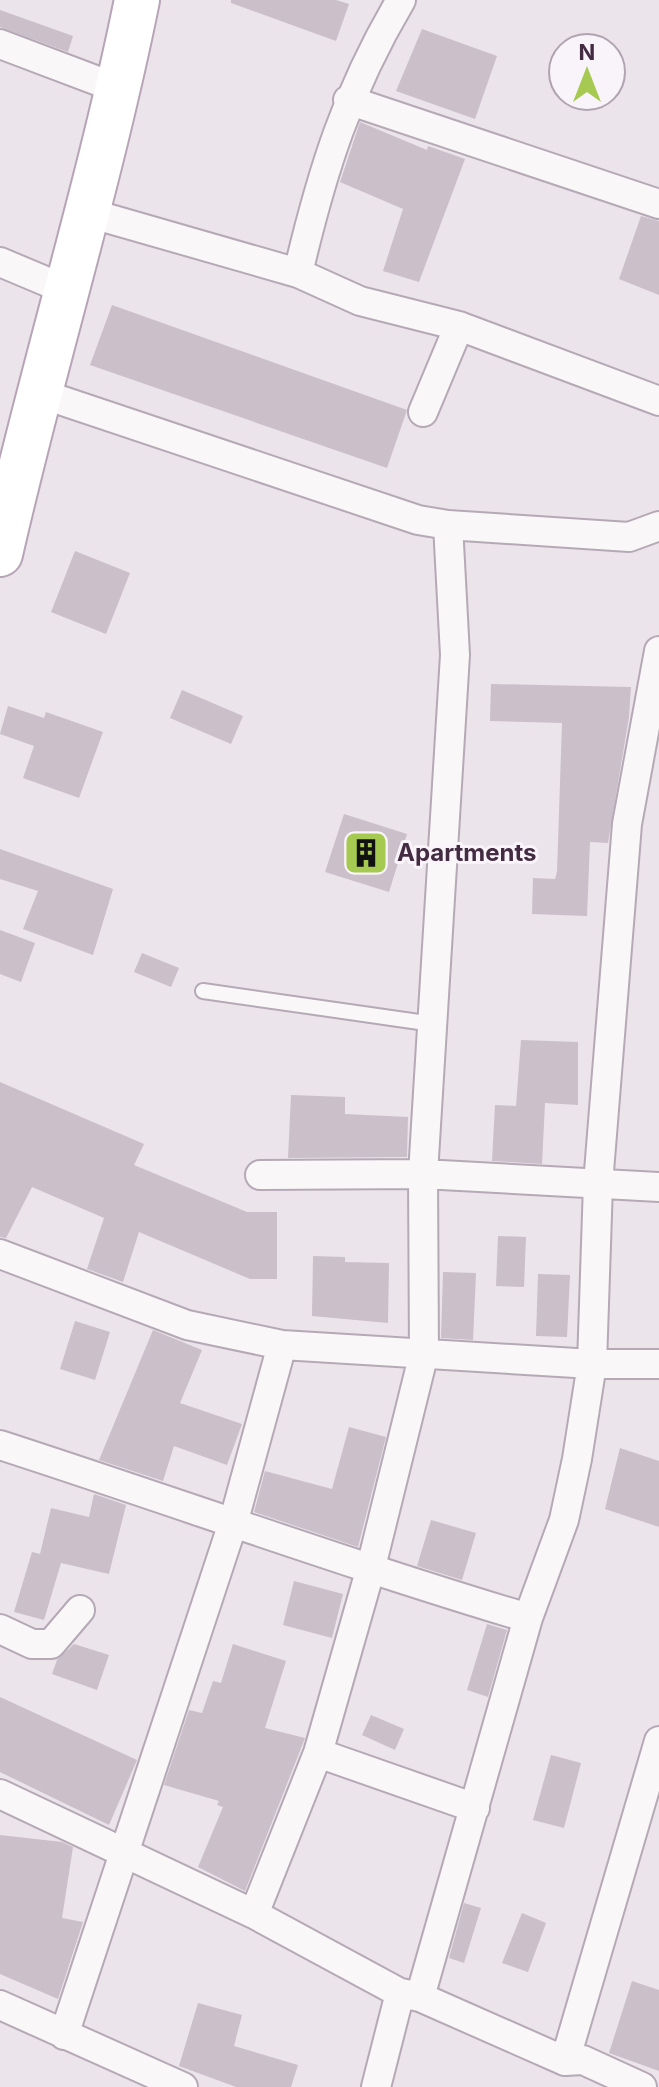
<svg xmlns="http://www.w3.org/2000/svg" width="659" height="2087" font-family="Inter,sans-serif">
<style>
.building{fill:#cbbfca}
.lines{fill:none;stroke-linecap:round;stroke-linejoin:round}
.service-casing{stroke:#b5a9b5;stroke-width:18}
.minor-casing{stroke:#b5a9b5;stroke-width:32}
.primary-casing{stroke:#b7a4b6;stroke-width:48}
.service{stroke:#faf7f9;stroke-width:14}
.minor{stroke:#faf7f9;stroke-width:28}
.primary{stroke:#fff;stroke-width:44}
.labels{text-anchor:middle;stroke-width:6;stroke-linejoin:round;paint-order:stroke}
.poi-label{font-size:24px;font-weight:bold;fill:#432c42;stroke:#f9f4f9;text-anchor:start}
</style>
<rect width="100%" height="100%" fill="#ebe4eb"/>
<path class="building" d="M231,0H336L349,4L336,41L231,3Z
M0,10L73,36L68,52L0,27Z
M422,29L497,56L475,119L396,91Z
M360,122L427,150L428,146L465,159L419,282L383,271L403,209L340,182Z
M641,216L659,221V295L619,279Z
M112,305L407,410L387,468L90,365Z
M75,551L130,573L106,634L51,612Z
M491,684L631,687L629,717L608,843L590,842L587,916L532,914L533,878L555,879L557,872L562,723L490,721Z
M182,690L243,716L231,744L170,718Z
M8,706L44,718L46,712L103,732L79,798L23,778L34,746L0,734Z
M344,814L407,834L389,892L325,872Z
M0,849L113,889L93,955L23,929L38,891L0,879Z
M0,930L35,943L21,982L0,974Z
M142,953L179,968L171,987L134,972Z
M521,1040L578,1042V1105L545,1103L542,1164L492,1161L495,1105L516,1106Z
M0,1082L144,1144L134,1165L247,1212H277V1279H250L139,1232L123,1282L87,1269L104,1218L32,1187L6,1238L0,1237Z
M291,1095L345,1097V1114L408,1117L407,1157L288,1158Z
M498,1236L526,1237L524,1287L496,1286Z
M313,1256L345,1257V1262L389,1263L388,1323L312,1316Z
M443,1272L476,1273L473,1340L441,1338Z
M538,1274L570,1275L567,1337L536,1336Z
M75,1321L110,1332L95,1380L60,1369Z
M153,1330L202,1350L180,1403L242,1424L227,1465L174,1446L163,1481L99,1460Z
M349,1427L386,1437L358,1547L254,1512L265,1471L332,1489Z
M620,1448L659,1461V1527L605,1509Z
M94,1494L126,1505L109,1574L61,1563L44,1620L14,1612L32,1552L40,1554L51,1508L89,1517Z
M431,1520L476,1533L462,1580L417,1566Z
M294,1581L343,1594L332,1638L283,1625Z
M487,1624L507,1630L488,1697L467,1690Z
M74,1644L109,1655L97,1690L52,1674L57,1660Z
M233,1644L286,1661L265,1728L305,1738L245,1891L198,1867L223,1807L217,1805L219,1801L164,1785L189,1710L202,1713L213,1681L221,1683Z
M0,1697L137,1760L109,1825L0,1772Z
M371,1715L404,1729L395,1750L362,1735Z
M551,1755L581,1763L564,1828L533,1820Z
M0,1835L62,1842L73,1847L62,1918L83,1922L58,1999L0,1974Z
M464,1903L481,1908L464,1963L449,1958Z
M522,1913L546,1923L528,1972L502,1963Z
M632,1981L659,1990V2071L609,2053Z
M198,2003L242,2015L234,2046L298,2065L291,2087H236L179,2066Z"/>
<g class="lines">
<g class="service-casing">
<path id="service" d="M203,991L433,1024"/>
</g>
<g class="minor-casing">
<path id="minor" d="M0,44L119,89
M348,100L659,204
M89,213L298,273L360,301L459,326L659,401
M0,262L69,291
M298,273C322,171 347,91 401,0
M39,393L418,520L448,525L629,537L659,526
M423,412L459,326
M260,1175L423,1174L659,1187
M0,1254L187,1325L282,1345
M0,1445C176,1502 350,1565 528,1618
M0,1629L32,1644H51L80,1610
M318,1753L475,1808
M0,1794L254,1914L400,1993L376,2087
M254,1914L318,1753L370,1571L424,1353L423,1174L455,655L448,525
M401,1993L420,1997L565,2061L583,2060L642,2087
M420,1997L528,1618L564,1520L577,1459L592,1364L598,1184L627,824L659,651
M0,2005L183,2087
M64,2035L234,1520L282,1345L592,1364H659
M565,2061L659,1741"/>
</g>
<g class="primary-casing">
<path id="primary" d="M0,554C42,369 99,187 137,0"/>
</g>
<use href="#service" class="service"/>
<use href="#minor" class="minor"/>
<use href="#primary" class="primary"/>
</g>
<defs>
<g id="building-square" transform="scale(2.3)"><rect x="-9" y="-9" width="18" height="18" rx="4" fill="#a6c951" stroke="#f9f4f9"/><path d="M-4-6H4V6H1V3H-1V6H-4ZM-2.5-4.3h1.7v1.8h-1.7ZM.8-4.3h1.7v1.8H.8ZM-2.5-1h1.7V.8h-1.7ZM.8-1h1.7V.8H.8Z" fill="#111"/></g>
</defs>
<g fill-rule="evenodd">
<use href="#building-square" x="366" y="853"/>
</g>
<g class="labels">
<g class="poi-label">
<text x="397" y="861">Apartments</text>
</g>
</g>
<g transform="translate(587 72)"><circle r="38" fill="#f9f4f9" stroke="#b0a4b0" stroke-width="2"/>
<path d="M0-6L14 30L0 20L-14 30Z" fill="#a6c951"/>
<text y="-12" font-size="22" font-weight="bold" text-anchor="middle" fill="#432c42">N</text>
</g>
</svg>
